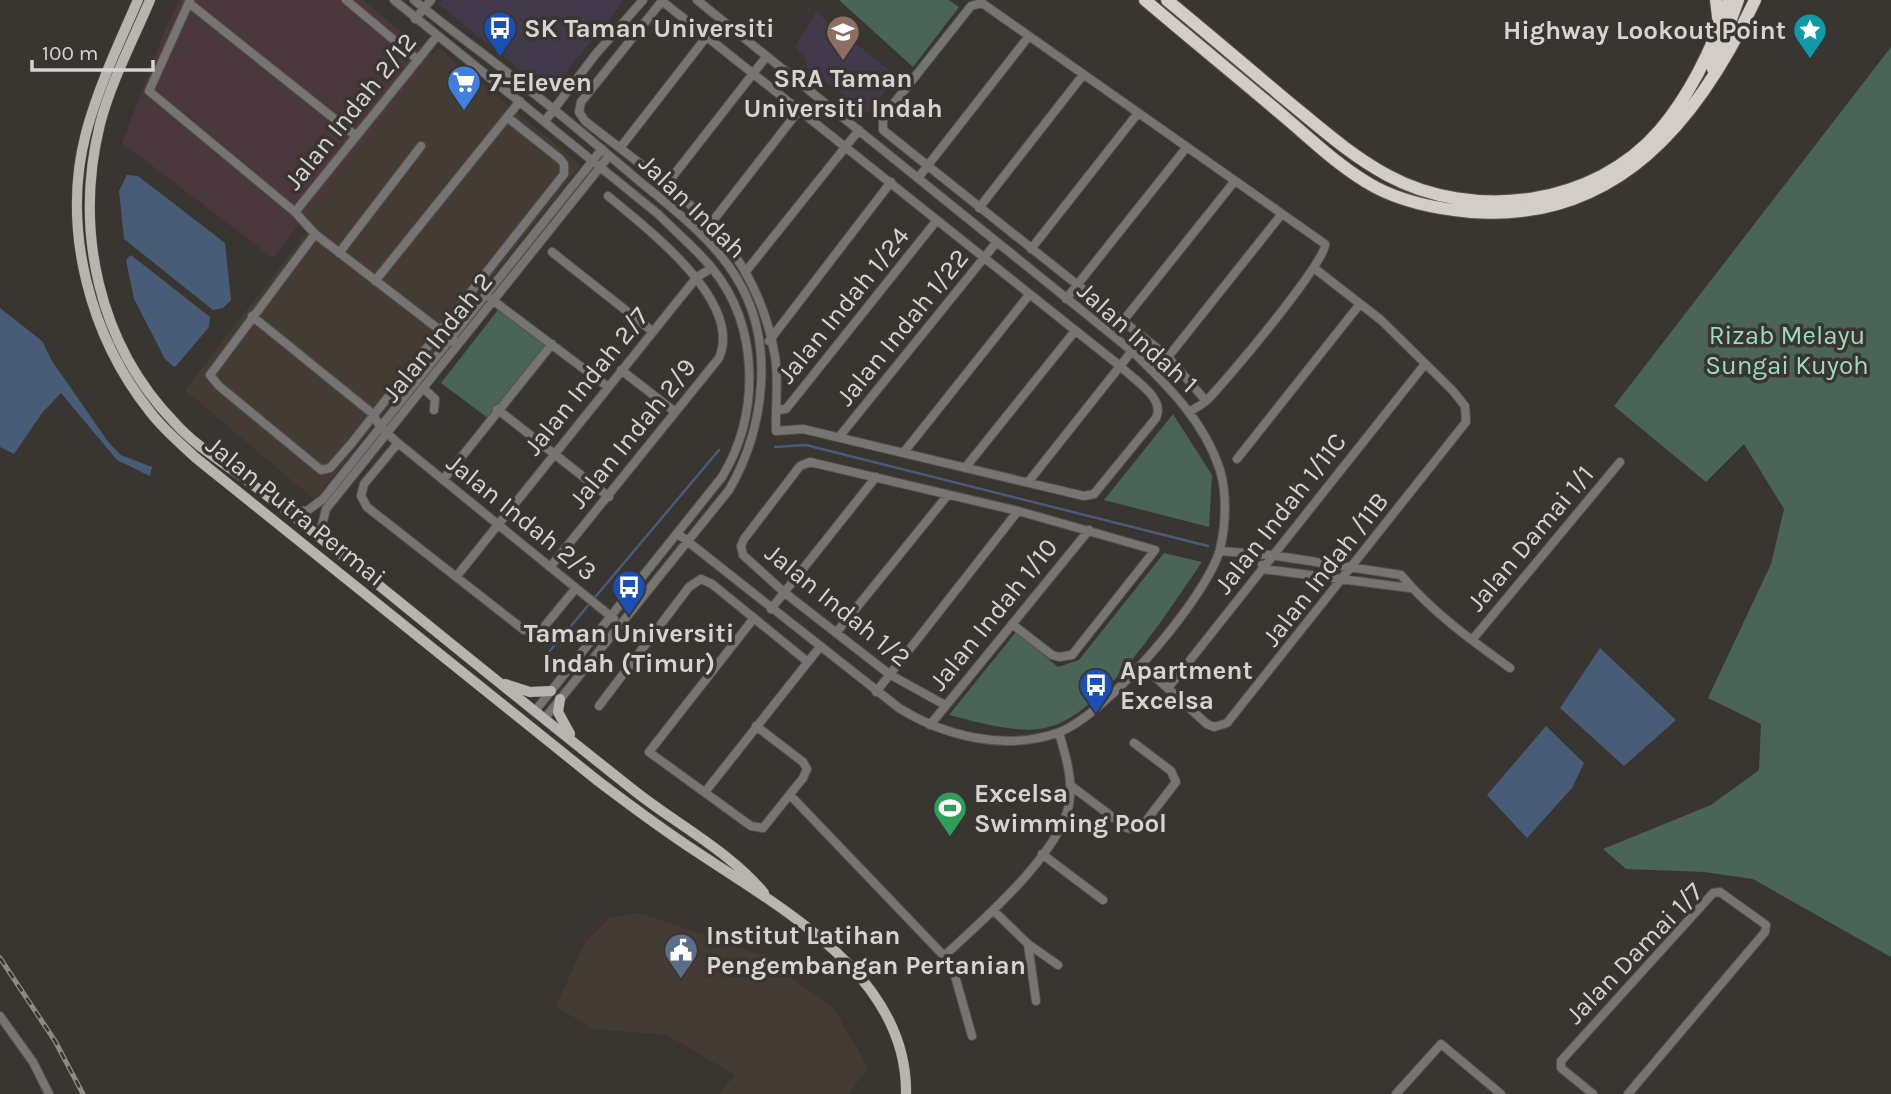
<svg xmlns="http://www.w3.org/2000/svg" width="1891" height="1094" font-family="Karla,sans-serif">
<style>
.built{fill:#443c33}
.industrial{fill:#4b373e}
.education{fill:#42394a}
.green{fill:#4a6557}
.water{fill:#485c77}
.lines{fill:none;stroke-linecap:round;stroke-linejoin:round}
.stream{stroke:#485c77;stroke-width:2.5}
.minor-casing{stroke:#55524e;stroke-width:10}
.major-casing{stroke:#55524e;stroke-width:11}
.highway-casing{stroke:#55524e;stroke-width:14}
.minor{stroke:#777573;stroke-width:8}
.major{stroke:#b8b4b0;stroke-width:10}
.highway{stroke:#d2cdc8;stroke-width:12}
.rail-casing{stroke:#8d8a86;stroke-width:5}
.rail{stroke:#393531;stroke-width:2.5;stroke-dasharray:8;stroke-linecap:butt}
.labels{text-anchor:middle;stroke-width:7;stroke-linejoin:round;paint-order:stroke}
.poi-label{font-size:26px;font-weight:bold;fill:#d6d4d1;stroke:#393531;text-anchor:start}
.street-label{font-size:26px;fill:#d6d4d1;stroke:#393531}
.park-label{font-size:26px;fill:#9bdcbb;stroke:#393531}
</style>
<rect width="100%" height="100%" fill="#393531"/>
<path class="built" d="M438,48L581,165L315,500L185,390L307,232L299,225Z
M640,913L759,954L834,1009L868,1067L849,1094H719L735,1075L667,1035L592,1029L556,1006L585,942L609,918Z"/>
<path class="industrial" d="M180,0H362L432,56L273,258L122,143L167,25Z"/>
<path class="education" d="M441,0H624L552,90H545L438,4Z
M816,12L898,77L867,113L808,68L804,56L795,47Z"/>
<path class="green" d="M839,0H949L959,7L913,67Z
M1891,47V957L1753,879L1704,872L1626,869L1603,849L1711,805L1759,770L1761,724L1708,698L1771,564L1784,509L1744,444L1706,482L1614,406Z
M498,310L547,345L488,418L441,383Z
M1173,414L1212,475L1209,527L1104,500Z
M1164,553L1202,562C1169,609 1104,716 1045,728C1017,734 977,722 949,715L1016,632L1058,667L1079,660Z"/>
<path class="water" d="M127,175L138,176L225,243L231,300L223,308L213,310L124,239L119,191Z
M131,255L210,317L209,327L177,365L174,367L165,359L134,299L126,260Z
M0,308L42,341L52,361L109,443L121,455L152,467L150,476L117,460L61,393L42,413L14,454L0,447Z
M1600,648L1676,720L1624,766L1560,708Z
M1546,726L1584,763L1572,788L1527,838L1487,795Z"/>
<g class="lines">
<path class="stream" d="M775,447L806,445L1208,546
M549,652L719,450"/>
<g class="minor-casing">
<path id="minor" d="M190,0L149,91L295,212L315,234L458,344
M346,0L418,60
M394,0L658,214C676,232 696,249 712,268C760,327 760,414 722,477L535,711
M414,0C448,29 485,54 519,82C560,113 599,147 638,180C672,208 713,239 736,277C776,341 765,428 729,490L545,718
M662,1L1120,366C1133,379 1166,398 1156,418L1094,494L1084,496L803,429L776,431C775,406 779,381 775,356C754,235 673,191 585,121L579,112L581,102Z
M189,3L356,136
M415,19L431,0
M545,121L595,55L643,0
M620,148L708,35
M918,178L1029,36
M666,185L766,57
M979,208L1083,75
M295,212L437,36
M712,222L800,109
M315,234L210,375L219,386L321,470L330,468L351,444L564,174V164L560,159L507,117
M1031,249L1138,113
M552,252L652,331
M339,253L421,146
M747,270L859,130
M375,281L520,101
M491,299L608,387
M1066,299L1186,148
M252,316L373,414L380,427L398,443L614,619
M1123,321L1234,182
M769,341L891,182
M1168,357L1281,215
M621,370L674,411
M423,388L435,399L434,410
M497,409L609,497
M778,410L786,409L937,220
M1190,411C1196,408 1203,404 1208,399C1226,381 1327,261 1325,244L982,3L971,6L883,117V130L1168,357L1206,401
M839,437L996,243
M398,443L364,484L361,496L367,507L524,630L537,632L543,628L576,588
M904,452L1029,295
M1237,459L1360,304
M965,468L1075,331
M443,480L552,344
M1029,481L1132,351
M285,510L307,511L323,499L602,149
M677,533L899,708C944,736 1005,751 1057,733C1104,718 1208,596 1220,549C1226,524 1227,494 1220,470C1204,421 1168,386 1132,351L697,0
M333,546L322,525L326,509L609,156
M1220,551L1271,555L1401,575C1432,612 1471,640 1510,668
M1262,565L1263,569L1410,588
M551,566L719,358C744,301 646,228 608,196
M456,577L697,277L712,268
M771,609L876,477
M754,618L649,752L751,826L763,828L803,778L807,769L803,762L756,726
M836,633L947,496
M1472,640L1620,462
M1142,665L1207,724L1214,727L1227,723L1466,422L1465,406L1453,391L1381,320L1314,268
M1168,688L1425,364
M876,692L1018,511
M945,705L889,674L785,593L743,555L741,546L744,539L800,466L810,462L1018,511L1155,550L1072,655L1059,657L1052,655L1012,624
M599,706L689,587L701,579L712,584L808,662
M930,725L1089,530
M1070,785L1127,828L1139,830L1176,782L1171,771L1134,743
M705,792L819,648
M790,795L944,956L953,969L972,1036
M1042,854L1103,900
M994,911L1028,944L1058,965
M1028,944L1036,1001
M944,956C981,922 1067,848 1070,797C1072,776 1065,753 1059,733
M0,1016L33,1062L49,1094
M1396,1094L1441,1044L1501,1094
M1593,1094L1561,1068V1061L1713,893L1720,892L1766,925L1765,932L1628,1094"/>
</g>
<g class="major-casing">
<path id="major" d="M138,0C119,43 98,88 86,133C61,229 90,337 151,413C164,430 181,444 196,458L598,781C631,806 663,830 697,852C782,909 908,976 906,1094
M150,0C133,40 111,82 100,124C74,230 98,344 175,423C193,443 215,457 237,473C266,494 295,517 323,540C427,624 531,709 636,792C678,825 730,852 764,893
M505,684L530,692L551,691
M560,699L558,712L570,734"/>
</g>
<g class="highway-casing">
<path id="highway" d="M1145,0C1192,40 1240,79 1287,119C1314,142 1343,170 1375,187C1405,203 1438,209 1471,212C1617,223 1699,120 1755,0
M1167,0C1207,33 1246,66 1285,99C1318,126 1350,155 1387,175C1473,222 1595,206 1660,130C1692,92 1713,47 1729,0
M1716,0L1719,25
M1713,69L1738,0"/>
</g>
<use href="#minor" class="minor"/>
<use href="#major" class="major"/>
<use href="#highway" class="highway"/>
<g class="rail-casing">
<path id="rail" d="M0,958L55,1041L83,1094"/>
</g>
<use href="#rail" class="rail"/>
</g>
<defs>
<g id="bus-pin" transform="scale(1.75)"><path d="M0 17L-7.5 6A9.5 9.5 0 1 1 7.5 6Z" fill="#1a4fb4" stroke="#393531"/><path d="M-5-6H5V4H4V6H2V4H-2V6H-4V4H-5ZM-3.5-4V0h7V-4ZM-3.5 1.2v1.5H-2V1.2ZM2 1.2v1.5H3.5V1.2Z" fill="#fff"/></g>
<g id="sight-pin" transform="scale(1.75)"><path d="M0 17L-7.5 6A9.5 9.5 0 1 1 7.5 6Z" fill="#0f9aa8" stroke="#393531"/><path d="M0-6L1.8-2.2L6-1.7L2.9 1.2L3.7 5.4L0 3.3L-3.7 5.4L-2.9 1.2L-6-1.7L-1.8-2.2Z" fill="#fff"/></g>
<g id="school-pin" transform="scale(1.75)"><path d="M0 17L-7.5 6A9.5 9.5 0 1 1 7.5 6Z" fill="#8d6e63" stroke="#393531"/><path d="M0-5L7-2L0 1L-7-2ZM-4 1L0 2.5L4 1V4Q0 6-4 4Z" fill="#fff"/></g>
<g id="supermarket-pin" transform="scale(1.75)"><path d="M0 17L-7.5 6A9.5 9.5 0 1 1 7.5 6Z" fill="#3f7fe0" stroke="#393531"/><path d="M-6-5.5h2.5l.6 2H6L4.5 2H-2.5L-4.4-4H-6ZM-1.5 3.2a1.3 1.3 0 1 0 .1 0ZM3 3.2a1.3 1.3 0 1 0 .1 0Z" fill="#fff"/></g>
<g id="stadium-pin" transform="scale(1.75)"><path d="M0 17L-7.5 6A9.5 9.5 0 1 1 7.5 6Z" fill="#2e9e5b" stroke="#393531"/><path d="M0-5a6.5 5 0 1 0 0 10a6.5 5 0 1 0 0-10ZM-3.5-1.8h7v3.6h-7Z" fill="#fff"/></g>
<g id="civic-pin" transform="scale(1.75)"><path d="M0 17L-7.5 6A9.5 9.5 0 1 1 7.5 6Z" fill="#5c6f8a" stroke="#393531"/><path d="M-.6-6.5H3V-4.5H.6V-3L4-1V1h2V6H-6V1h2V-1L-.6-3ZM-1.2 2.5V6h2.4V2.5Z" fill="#fff"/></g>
</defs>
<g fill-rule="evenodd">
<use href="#bus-pin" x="500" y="28"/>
<use href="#sight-pin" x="1810" y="30"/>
<use href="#school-pin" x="843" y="32"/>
<use href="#supermarket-pin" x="464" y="82"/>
<use href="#bus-pin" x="629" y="587"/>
<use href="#bus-pin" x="1096" y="685"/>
<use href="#stadium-pin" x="950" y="808"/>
<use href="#civic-pin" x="681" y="950"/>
</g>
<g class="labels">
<g class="poi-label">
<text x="524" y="37">SK Taman Universiti</text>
<text x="1786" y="39" text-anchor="end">Highway Lookout Point</text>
<text x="843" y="87" text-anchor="middle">SRA Taman<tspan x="843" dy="30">Universiti Indah</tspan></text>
<text x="489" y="91">7-Eleven</text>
<text x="629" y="642" text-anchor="middle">Taman Universiti<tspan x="629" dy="30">Indah (Timur)</tspan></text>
<text x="1120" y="679">Apartment<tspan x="1120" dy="30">Excelsa</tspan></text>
<text x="974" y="802">Excelsa<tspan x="974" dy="30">Swimming Pool</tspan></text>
<text x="706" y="944">Institut Latihan<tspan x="706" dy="30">Pengembangan Pertanian</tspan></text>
</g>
<g class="street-label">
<text transform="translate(350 111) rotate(-51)" y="9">Jalan Indah 2/12</text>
<text transform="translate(693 206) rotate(44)" y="9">Jalan Indah</text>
<text transform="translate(843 305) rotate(-51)" y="9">Jalan Indah 1/24</text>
<text transform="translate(902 327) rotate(-51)" y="9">Jalan Indah 1/22</text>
<text transform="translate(437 337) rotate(-51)" y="9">Jalan Indah 2</text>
<text transform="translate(1138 337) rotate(42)" y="9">Jalan Indah 1</text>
<text transform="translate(586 381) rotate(-51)" y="9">Jalan Indah 2/7</text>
<text transform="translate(632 433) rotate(-51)" y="9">Jalan Indah 2/9</text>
<text transform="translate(296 511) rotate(39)" y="9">Jalan Putra Permai</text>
<text transform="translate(1280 513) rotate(-52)" y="9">Jalan Indah 1/11C</text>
<text transform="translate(522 517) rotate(39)" y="9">Jalan Indah 2/3</text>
<text transform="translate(1530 538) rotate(-50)" y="9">Jalan Damai 1/1</text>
<text transform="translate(1325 569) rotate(-52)" y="9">Jalan Indah /11B</text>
<text transform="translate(838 605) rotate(39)" y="9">Jalan Indah 1/2</text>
<text transform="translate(993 614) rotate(-51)" y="9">Jalan Indah 1/10</text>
<text transform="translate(1634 953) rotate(-46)" y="9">Jalan Damai 1/7</text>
</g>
<g class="park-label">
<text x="1787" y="344">Rizab Melayu<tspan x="1787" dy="30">Sungai Kuyoh</tspan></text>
</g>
</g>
<path d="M32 60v10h121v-10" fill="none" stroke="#d6d4d1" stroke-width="3.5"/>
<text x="42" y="60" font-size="21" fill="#d6d4d1" stroke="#393531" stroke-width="5" paint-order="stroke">100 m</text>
</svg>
